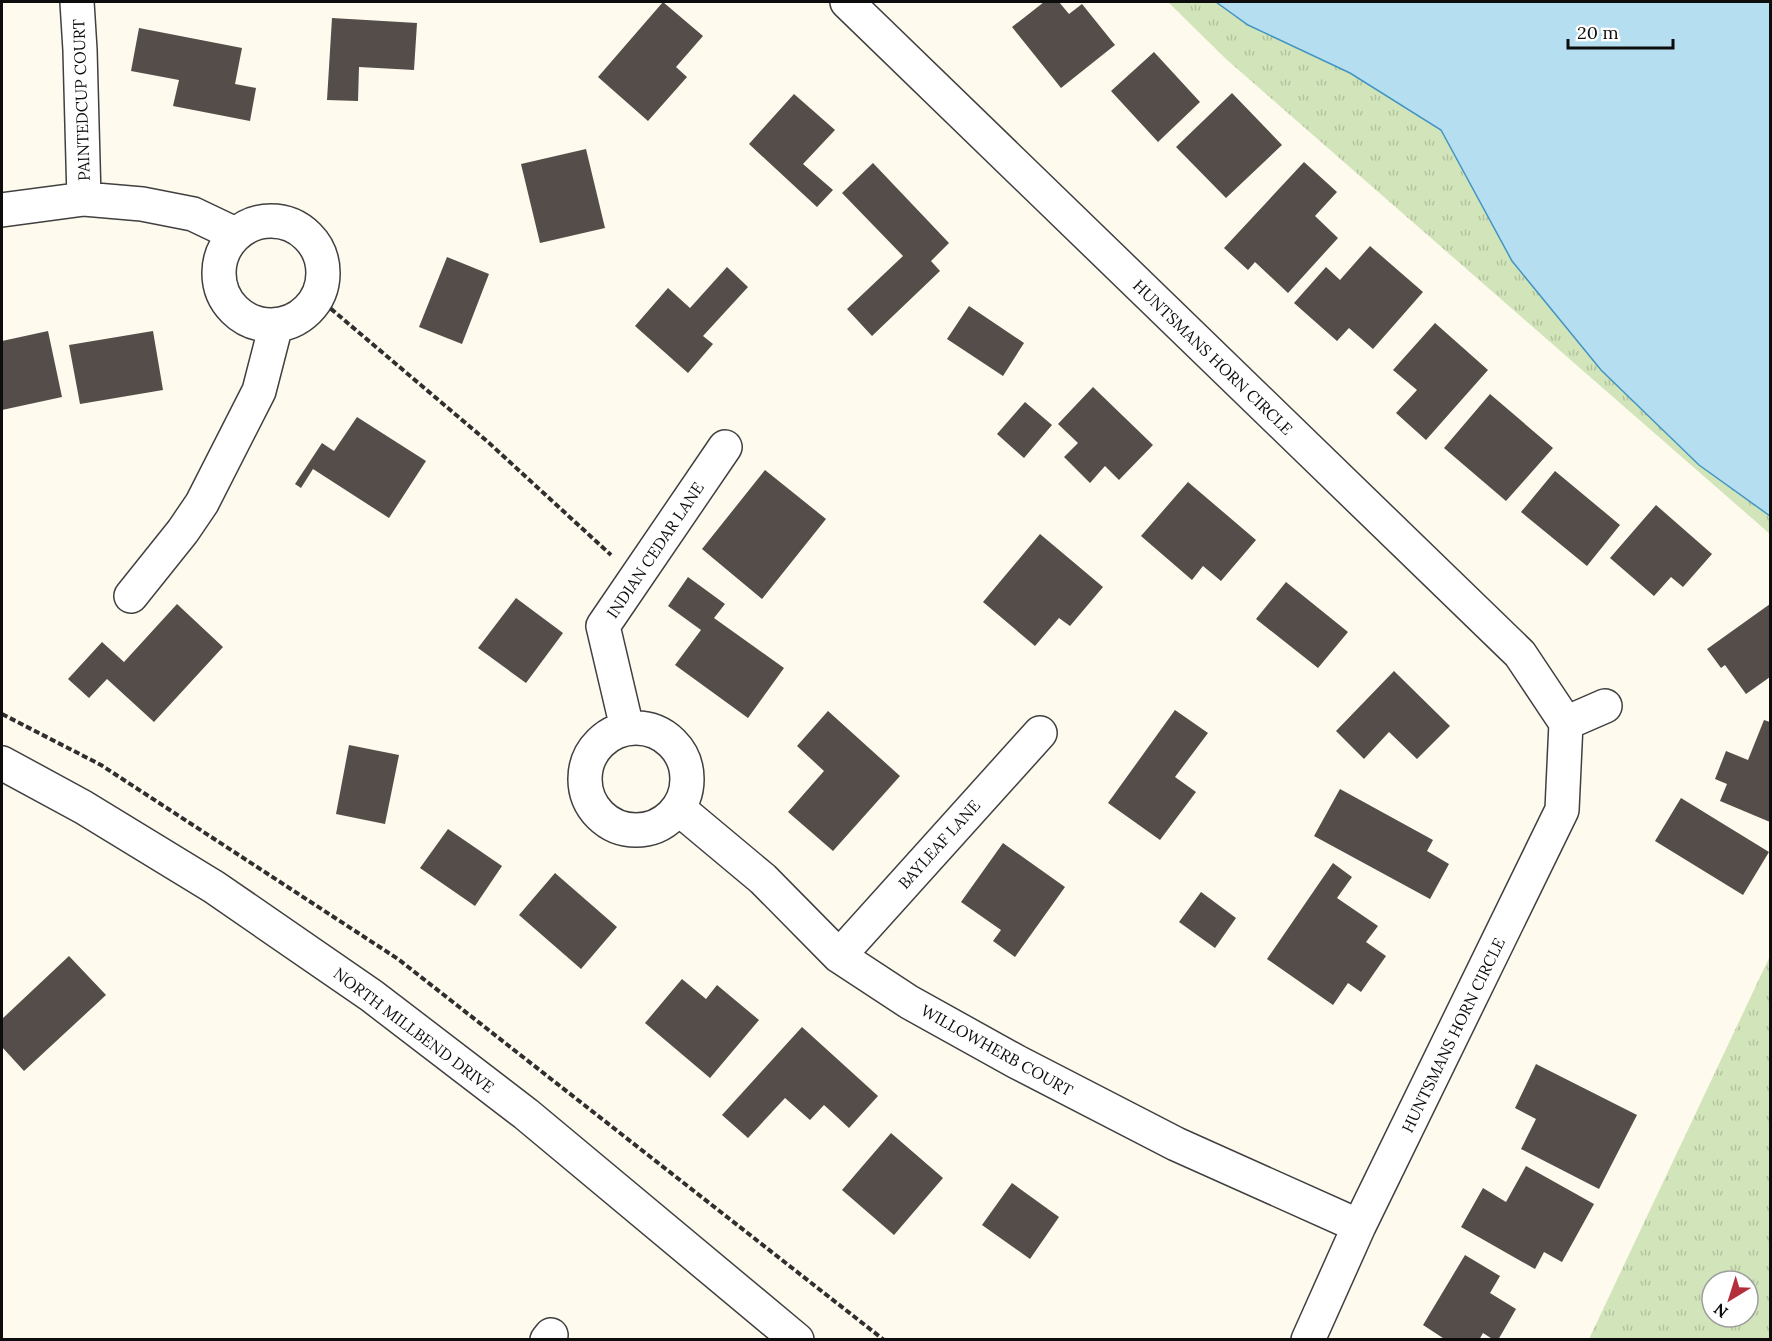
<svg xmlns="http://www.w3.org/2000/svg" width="1772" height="1341" font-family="Lora,serif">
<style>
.grass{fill:url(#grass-tufts);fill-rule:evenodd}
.water{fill:#b6def1;stroke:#4295c3;stroke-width:1.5}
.building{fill:#544d4a}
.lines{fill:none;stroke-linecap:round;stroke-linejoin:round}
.minor-casing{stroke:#404040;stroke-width:36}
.path{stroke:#2f2f2f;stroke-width:4;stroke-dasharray:6 3;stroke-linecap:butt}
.minor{stroke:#fff;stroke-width:33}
.labels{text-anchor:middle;stroke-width:6;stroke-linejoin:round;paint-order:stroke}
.street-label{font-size:16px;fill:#0d0d0d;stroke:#fff}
</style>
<defs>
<pattern id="grass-tufts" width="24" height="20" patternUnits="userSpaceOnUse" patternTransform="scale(1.5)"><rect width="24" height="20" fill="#d2e5ba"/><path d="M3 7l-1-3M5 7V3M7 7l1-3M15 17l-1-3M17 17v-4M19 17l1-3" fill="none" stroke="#b3c39f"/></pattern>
</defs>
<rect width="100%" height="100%" fill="#fefaed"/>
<path class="grass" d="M1168,2H1770V534L1226,59Z
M1770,956V1339H1589ZM1712,1281H1748V1317H1712Z"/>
<path class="water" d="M1216,2H1770V516L1699,465L1601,370L1512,261L1441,130L1350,73L1248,25Z"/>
<path class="building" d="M663,2L703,36L676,67L687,77L648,121L598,77Z
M1044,2H1059L1069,14L1082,4L1115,45L1061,88L1012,27Z
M332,18L417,23L414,70L359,67L358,101L327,100Z
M139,28L242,48L235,84L256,88L250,121L173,106L179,80L131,71Z
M1154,52L1200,102L1158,142L1111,91Z
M1232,93L1282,145L1226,198L1176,147Z
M794,94L835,130L803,164L833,190L817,207L749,144Z
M586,149L605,228L540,243L521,164Z
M1304,162L1337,192L1315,216L1338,238L1288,293L1255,262L1248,270L1224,248Z
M873,163L949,243L931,261L940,271L872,336L847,309L903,256L842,193Z
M1370,246L1423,292L1373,349L1349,328L1337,341L1294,303L1326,267L1340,280Z
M447,257L489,274L462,344L419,327Z
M727,267L748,287L703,336L713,344L688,373L635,326L668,288L690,308Z
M969,306L1024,343L1003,376L947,339Z
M1435,323L1488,370L1426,440L1396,413L1417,390L1393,370Z
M48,331L62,397L2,410V341Z
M153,331L163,390L80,404L69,345Z
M1093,387L1153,445L1119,480L1105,466L1090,483L1064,457L1078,443L1058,424Z
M1490,394L1553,448L1506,501L1444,448Z
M1025,402L1052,425L1024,458L997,434Z
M357,417L426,461L389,518L313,469L301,488L295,484L322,443L334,451Z
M765,470L826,519L762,599L702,549Z
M1555,471L1620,525L1587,566L1521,512Z
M1188,482L1256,540L1221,581L1203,566L1192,580L1141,536Z
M1656,505L1712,554L1683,587L1671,577L1654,596L1610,558Z
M1040,534L1103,587L1070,626L1059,618L1035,646L983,602Z
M688,577L725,604L714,618L784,668L748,718L675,665L701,630L668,606Z
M1286,582L1348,632L1318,668L1256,619Z
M516,598L563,633L526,683L478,648Z
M177,604L223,647L154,722L107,679L89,698L68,679L102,642L124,662Z
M1770,604V677L1746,694L1725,665L1721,668L1707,649Z
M1394,671L1450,726L1417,759L1389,732L1364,759L1336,731Z
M1175,710L1208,733L1175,777L1196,792L1160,840L1108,803Z
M828,711L900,776L833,851L788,812L824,771L797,746Z
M1764,720L1770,722V822L1720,801L1727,784L1715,779L1726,751L1748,760Z
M349,745L399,755L385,824L336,814Z
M1340,789L1433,840L1427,851L1449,864L1430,899L1314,836Z
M1681,798L1769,852L1743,895L1655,841Z
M448,829L502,866L475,906L420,868Z
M1003,843L1065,887L1015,957L993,941L1001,930L961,902Z
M1333,863L1352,877L1337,898L1378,926L1366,942L1386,956L1361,992L1348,983L1333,1005L1267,959Z
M555,873L617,927L581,969L519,915Z
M1201,892L1236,918L1215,948L1179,922Z
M69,956L106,995L24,1071L2,1047V1019Z
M682,979L706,999L717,985L759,1020L710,1078L645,1023Z
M802,1027L878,1096L849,1128L824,1105L810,1120L785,1098L748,1138L722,1115Z
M1536,1064L1637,1115L1599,1189L1521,1149L1536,1119L1515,1108Z
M891,1133L943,1178L894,1235L842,1190Z
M1526,1166L1594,1204L1562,1262L1544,1252L1535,1269L1461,1227L1483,1188L1506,1202Z
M1012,1183L1059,1217L1030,1259L982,1225Z
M1465,1255L1500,1276L1490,1293L1516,1309L1498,1340H1494L1483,1333L1479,1340H1446L1423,1325Z"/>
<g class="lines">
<g class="minor-casing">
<path id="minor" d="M77,2L80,50L84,199
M847,2L1520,654L1566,723L1562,810L1359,1226L1308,1340
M2,210L84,199L142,204L193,214L235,234
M219 273a52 52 0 1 1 104 0a52 52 0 1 1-104 0Z
M131,596L183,531L202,503L259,391L276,325
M1566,723L1605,706
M627,728L603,626L725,447
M585 779a51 51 0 1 1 102 0a51 51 0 1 1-102 0Z
M2,763L83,807L214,887L372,996L526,1114L797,1340
M678,808L763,879L839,956L909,1002L1017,1062L1176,1144L1359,1226
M839,956L1040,733
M547,1340L551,1335"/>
</g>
<path class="path" d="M317,297L488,442L611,555
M2,714L101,765L398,959L884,1340"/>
<use href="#minor" class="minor"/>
</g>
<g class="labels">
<g class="street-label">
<text transform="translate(81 100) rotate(-92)" y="6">PAINTEDCUP COURT</text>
<text transform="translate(1213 357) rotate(44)" y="6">HUNTSMANS HORN CIRCLE</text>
<text transform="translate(655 550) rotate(-56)" y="6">INDIAN CEDAR LANE</text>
<text transform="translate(939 844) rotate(-48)" y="6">BAYLEAF LANE</text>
<text transform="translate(414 1030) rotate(37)" y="6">NORTH MILLBEND DRIVE</text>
<text transform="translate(1453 1035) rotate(-64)" y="6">HUNTSMANS HORN CIRCLE</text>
<text transform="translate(997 1050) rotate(29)" y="6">WILLOWHERB COURT</text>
</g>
</g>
<rect width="1772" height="1341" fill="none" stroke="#0d0d0d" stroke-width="6"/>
<g transform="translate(1730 1299) rotate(218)"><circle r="28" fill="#ffffff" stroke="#9e9e9e" stroke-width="1.5"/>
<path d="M0-4.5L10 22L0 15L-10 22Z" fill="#b22f3b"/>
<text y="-9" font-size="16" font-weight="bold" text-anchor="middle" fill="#0d0d0d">N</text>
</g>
<path d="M1568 39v9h105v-9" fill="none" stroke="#0d0d0d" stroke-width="3"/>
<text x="1577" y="39" font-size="18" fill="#0d0d0d" stroke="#ffffff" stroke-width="4.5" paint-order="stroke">20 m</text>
</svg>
